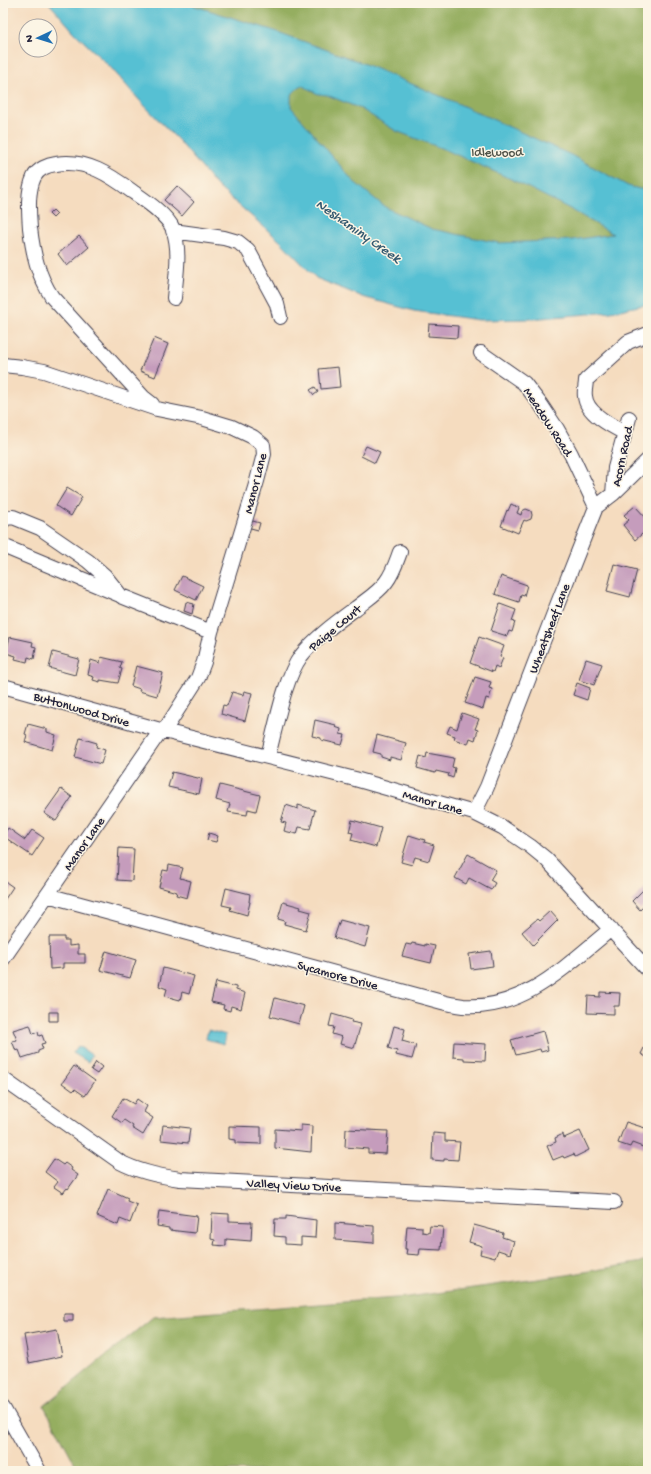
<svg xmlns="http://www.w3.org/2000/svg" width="651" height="1474" font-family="'Gochi Hand',sans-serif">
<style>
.forest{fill:#95ae60;stroke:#5c684e}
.water{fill:#56c0d3;stroke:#3c7187;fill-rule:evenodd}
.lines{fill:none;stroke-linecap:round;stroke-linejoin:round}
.stream{stroke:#56c0d3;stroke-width:3.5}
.building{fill:#c59cbc}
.minor-casing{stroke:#423e4f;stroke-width:16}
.minor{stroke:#fff;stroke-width:14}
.labels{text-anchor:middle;stroke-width:3;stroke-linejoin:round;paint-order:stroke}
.park-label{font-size:13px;fill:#50544a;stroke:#fcf5e5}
.street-label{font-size:13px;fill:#22223b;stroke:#fcf5e5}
.water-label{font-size:14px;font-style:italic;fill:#345970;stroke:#fcf5e5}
</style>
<rect width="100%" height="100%" fill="#fcf5e5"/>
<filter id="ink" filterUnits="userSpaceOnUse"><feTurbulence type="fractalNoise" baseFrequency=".025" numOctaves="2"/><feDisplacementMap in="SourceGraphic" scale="8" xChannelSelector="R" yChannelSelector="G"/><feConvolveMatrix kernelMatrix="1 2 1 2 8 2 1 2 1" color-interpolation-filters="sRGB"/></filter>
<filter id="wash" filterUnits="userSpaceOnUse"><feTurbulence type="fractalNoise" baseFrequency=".012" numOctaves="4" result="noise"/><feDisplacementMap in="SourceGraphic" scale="16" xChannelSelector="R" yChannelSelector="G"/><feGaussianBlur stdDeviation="0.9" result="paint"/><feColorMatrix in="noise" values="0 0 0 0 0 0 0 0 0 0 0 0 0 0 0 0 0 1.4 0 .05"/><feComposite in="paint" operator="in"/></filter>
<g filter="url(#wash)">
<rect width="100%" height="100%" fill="#f5dcbf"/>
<path class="forest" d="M110,3H648V287L491,307Z
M648,1261V1471H79L44,1406L153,1317L408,1297L567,1275Z"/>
<path class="water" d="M49,3H189L192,5L275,31L360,62L459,104L571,155L628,186L648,191V304L611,312L530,319L479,320L414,311L363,297L316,278L280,241L218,187L180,142L141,102L112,69L75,33ZM301,85L318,94L327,95L361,109L396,131L446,150L513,180L570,209L613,234L572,240L499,243L432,229L385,207L353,181L291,107V95Z
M208,1030L226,1035L224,1044L206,1039Z
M78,1046L92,1055L88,1062L73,1053Z"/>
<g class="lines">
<path class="stream" d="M279,1471H283"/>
</g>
<g id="blocks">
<path class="building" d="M177,186L194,202L182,216L164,200Z
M53,210L57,214L53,218L49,214Z
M79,236L89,247L67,266L58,254Z
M429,324L458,326L457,338L428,336Z
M154,338L168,344L155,377L140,371Z
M338,367L340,387L321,389L319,369Z
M315,387L318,392L314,395L310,390Z
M366,446L380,452L375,463L361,456Z
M67,488L82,497L71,516L56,506Z
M511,504L519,508L517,513L521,515L522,511L526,509L531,511L532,515L531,519L526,521L524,520L518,533L501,526L507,510L508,511Z
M635,506L648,520V529L635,540L623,525L629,520L624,515Z
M249,520L260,523L258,530L247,527Z
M614,564L637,570L630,597L607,591Z
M182,576L203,586L196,600L175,590Z
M501,576L527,585L524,596L521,595L519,602L495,594Z
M186,602L194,604L192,614L184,611Z
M500,604L516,610L512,621L515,622L512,632L509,631L507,636L491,631Z
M10,637L33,642L32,646L36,647L34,659L28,657L27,662L15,659L16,656L6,653Z
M479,637L504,646L500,657L503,658L499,668L495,666L493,672L470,663Z
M53,652L79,659L75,675L49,668Z
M101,657L122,662L120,668L122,669L118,683L100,680V682L93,680L94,677L88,675L91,660L100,663Z
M586,659L602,664L594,685L579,680Z
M136,666L163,673L157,696L139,691L140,689L131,686Z
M475,677L491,682L489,688L492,689L489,699L486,698L483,709L465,703Z
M577,683L590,688L587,700L573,695Z
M244,691L252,693L245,721L221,714L223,705L227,706L232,692L243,695Z
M462,713L479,719L475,729L478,730L475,740L470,738L468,744L454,739L455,736L447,733L450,726L457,729Z
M315,720L336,725L335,727L341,729L340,734L345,735L342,745L321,740V738L312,736Z
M28,724L47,729V732L56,735L52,750L25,742L27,735L25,734Z
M377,735L406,743L401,760L390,757V760L381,757V754L373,752Z
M80,738L97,743L96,747L105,750L101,764L75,757Z
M427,753L454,758L452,767L455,768L453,778L448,776L449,774L436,771L435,773L417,768L420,756L426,758Z
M172,772L202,779L199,794L168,787Z
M220,785L260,795L256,811L248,809L247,815L228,812L230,804L216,800Z
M61,789L72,797L56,821L44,813Z
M286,805L298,809V805L315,810L310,829L299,827L297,834L284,831L286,823L281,822Z
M352,820L381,828L376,847L351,840L353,833L349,832Z
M8,828L25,840L32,830L44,838L32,856L3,836Z
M209,833L218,836L216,842L207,840Z
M409,835L425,840L424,842L434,845L429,861L415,857L412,865L401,862Z
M119,848L134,849L132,881L117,880Z
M468,854L496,870L490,880L495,883L491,890L469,878L466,884L455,878Z
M169,865L183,868L180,878L191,881L187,898L176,895L177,892L159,887L163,870L168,871Z
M3,880L13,887L3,902Z
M648,885V912L643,907L640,910L632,901Z
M226,888L250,894L249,902H250L247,915L230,910L231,907L222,905Z
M283,902L301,907L300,909L311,912L306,930L284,924L285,921L278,919Z
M550,911L558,920L533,945L522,932L537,919L539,921Z
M340,920L370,928L365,947L334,938Z
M49,937H64V940H69V946L78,945V954H85V963H63V968L50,969Z
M412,943L425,946V944L435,946L431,963L402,956L406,944L411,945Z
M106,951L136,960L130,978L100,970Z
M491,951L493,966L471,969L469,954Z
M163,968L194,976L189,994L182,992L180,1000L165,996L167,989L159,986Z
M216,982L236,987V990L245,993L241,1009L231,1006L230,1011L223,1009L224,1005L211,1002Z
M600,992L620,993L619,1006H614V1014L587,1013L588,996L600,997Z
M275,998L304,1006L299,1024L270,1016Z
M49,1012H58V1021H49Z
M332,1014L352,1020L351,1022L361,1024L354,1048L340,1044L342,1037L332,1034L334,1027L329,1026Z
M30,1025L33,1034L38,1032L39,1036L42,1035L45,1043L41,1044L43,1049L38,1051V1053L22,1058L19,1050L16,1051L12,1041L17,1040L13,1030Z
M394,1026L405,1029L402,1041L416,1045L412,1059L396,1055L397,1051L388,1048Z
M543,1031L548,1050L541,1052L540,1049L516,1055L511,1040Z
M648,1040V1058L641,1054Z
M454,1042L486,1044L485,1061L464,1060V1058L453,1057Z
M96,1062L102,1067L97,1074L91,1070Z
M74,1066L95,1081L85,1096L75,1089L73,1091L62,1083Z
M123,1098L134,1104L137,1099L147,1106L144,1112L153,1118L143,1135L132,1128L133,1126L124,1120L122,1123L112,1116Z
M648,1120V1149L632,1143L630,1147L618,1143L626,1122L645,1128Z
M163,1125L190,1128L188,1143L161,1140Z
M301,1125L312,1126L311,1152L275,1148V1129L301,1131Z
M229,1126L261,1127V1144L235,1143V1140L229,1139Z
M346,1129L388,1131L386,1154L368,1153V1149L345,1147Z
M580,1131L589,1150L575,1157L574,1154L564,1158L563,1156L553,1160L547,1146L556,1142L555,1138L563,1134L564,1138Z
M433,1133L445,1134V1141L460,1142L458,1160L444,1159V1161L432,1160Z
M54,1159L63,1165L65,1163L72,1168L71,1170L78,1175L68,1189L67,1188L63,1193L54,1187L58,1182L45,1172Z
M108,1189L128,1198L127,1201L137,1205L130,1223L120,1219L118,1225L97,1216Z
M159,1211L197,1216L195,1233L169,1230V1228L157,1226Z
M212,1213L229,1214V1221L252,1222L251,1241L226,1239V1246L214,1245L215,1240L211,1239Z
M286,1216L316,1220L315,1238L301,1237V1245L285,1244V1237L274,1236L275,1219H286Z
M335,1223L374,1226V1243L335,1240Z
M474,1225L503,1233L502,1237L514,1241L510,1254L498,1250L495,1258L480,1254L482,1246L469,1242Z
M407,1226L422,1227V1232L429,1233L430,1226L443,1227L441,1250L420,1249L419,1255L406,1254L407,1249H405Z
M64,1314H73V1321H64Z
M57,1329L62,1356L29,1363L24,1335Z"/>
</g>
</g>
<g filter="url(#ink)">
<use href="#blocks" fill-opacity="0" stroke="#423e4f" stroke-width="1"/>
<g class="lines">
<g class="minor-casing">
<path id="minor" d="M173,231L224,238L238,242L248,250L277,304L280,317
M481,353L524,383L541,405L557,429L571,454L596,507
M3,365L22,367L44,371L157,409L202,418L232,427L253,437L263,445L264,454L257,481L211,632L204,662L198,678L164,731
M152,404L143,397L52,297C38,276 33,253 30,228C29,213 27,192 34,177C38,169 48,165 56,164C87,159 110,175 133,192C146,201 167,215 173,229C181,250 176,276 174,298
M625,433C611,426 586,413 585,396C584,391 586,385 586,380L628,342L648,334
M613,494L615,468L629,418
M3,521L6,518L13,517L40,528L88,561L105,576L121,596L211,632
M3,546L120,595
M3,686L164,731L355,779L474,813L502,827L530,846L546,859L648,970
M268,756C276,727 284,679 301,656C316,637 337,622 356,608C366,600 378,593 386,582C393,573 396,563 400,552
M474,813L487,787L554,613L596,507L613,494L648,460
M47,895L442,1002C449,1004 456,1005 463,1006C523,1011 568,964 611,929
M3,959L161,730
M3,1079L120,1162C139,1172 159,1176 180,1179L614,1202
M3,1408L39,1471"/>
</g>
<use href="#minor" class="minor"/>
</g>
</g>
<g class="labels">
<g class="park-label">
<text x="497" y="156">Idlewood</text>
</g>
<g class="street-label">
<text transform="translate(549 421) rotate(57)" y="5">Meadow Road</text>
<text transform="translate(621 456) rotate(-78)" y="5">Acorn Road</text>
<text transform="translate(254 483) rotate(-76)" y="5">Manor Lane</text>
<text transform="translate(334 627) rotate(-40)" y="5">Paige Court</text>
<text transform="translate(548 628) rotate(-69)" y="5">Wheatsheaf Lane</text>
<text transform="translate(82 708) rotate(16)" y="5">Buttonwood Drive</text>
<text transform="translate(433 801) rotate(16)" y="5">Manor Lane</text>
<text transform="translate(83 843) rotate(-55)" y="5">Manor Lane</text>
<text transform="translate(338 974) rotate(15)" y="5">Sycamore Drive</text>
<text transform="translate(294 1184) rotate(3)" y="5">Valley View Drive</text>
</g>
<g class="water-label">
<text transform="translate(359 230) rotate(35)" y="5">Neshaminy Creek</text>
</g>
</g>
<rect width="651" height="1474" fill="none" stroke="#fcf5e5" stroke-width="16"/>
<g transform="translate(38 38) rotate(266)"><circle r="19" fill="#fcf5e5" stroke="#a5a1a1"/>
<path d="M0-3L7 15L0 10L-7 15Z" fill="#1f6fb2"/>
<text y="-6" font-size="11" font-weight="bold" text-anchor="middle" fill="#22223b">N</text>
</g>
</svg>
